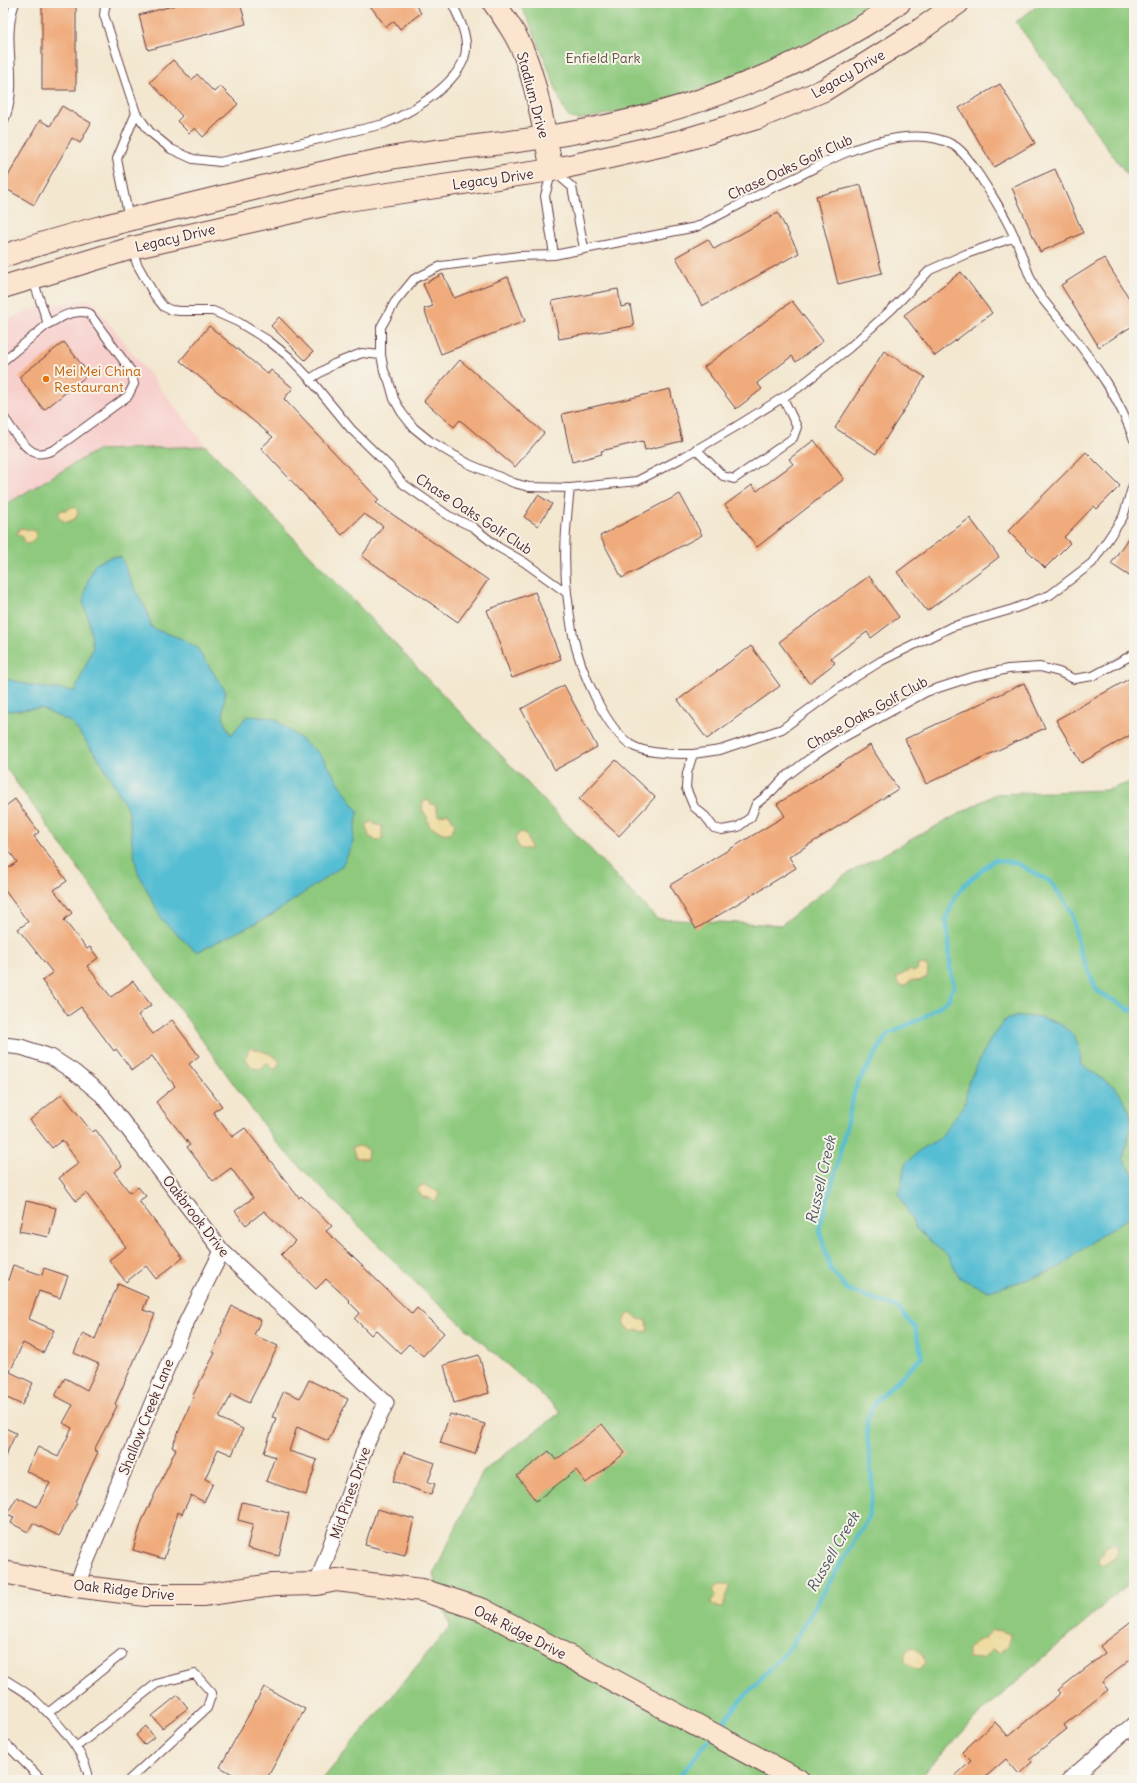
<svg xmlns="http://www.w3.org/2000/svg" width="1137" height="1783" font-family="Delius,sans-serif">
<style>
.built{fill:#f7d0ce}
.green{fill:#8ec97e;stroke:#6c7454}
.sand{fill:#eeda9e;stroke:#9c7c64}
.water{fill:#56bed3;stroke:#506e7f}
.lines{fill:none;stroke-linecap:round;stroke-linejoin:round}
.stream{stroke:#56bed3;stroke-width:4.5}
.building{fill:#f0ab7c}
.lane-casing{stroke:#633d44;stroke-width:10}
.street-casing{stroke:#633d44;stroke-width:17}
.secondary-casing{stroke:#633d44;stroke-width:24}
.lane{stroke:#fff;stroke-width:8}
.street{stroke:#fff;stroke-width:15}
.secondary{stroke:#fbe5cf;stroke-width:22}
.food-dot{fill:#e8710a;stroke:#f7f3e8;stroke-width:1.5}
.labels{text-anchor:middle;stroke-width:4;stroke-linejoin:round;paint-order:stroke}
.park-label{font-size:14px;fill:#5e5244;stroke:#f7f3e8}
.street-label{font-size:14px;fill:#4a1f2b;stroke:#f7f3e8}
.food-label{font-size:14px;fill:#c56008;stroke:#f7f3e8;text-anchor:start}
.water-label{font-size:15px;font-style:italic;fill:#4e5766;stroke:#f7f3e8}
</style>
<rect width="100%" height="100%" fill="#f7f3e8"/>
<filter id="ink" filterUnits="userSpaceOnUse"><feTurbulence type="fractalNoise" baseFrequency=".025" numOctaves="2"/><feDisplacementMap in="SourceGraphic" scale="8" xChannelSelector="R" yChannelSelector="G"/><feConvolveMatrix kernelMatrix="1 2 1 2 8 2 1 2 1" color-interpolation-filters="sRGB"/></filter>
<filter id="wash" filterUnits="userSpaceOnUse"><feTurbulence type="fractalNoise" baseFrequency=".012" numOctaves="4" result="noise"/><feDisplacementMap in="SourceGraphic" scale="16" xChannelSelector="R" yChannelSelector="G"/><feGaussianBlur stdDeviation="0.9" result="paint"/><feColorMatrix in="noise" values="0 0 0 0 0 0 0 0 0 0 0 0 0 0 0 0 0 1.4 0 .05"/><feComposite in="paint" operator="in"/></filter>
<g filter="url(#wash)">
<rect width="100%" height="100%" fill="#f3e7d0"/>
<path class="built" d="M90,299L206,446L97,450L3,506V324L26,310Z"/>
<path class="green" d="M519,3H884C844,25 803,47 762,65C704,92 641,109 578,120L569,117L565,112C550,76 539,38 519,3Z
M1041,3H1134V184L1016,22Z
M206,446L657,919L781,925L845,875L996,794L1107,790L1134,781V1579L982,1711L918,1780H322L450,1626L433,1575L483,1471L561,1412L428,1295L277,1144L3,764V506L97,450Z"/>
<path class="sand" d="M71,507H74L78,511L76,518L68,522L63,521L58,515L61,510H67Z
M22,528L36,531V537L29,544L25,543L23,537L17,534L19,529Z
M428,800L431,804L435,805L439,816L448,813L455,824C450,842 438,829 429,826L427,817L422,809L423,802Z
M372,821L374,824L382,826V838L377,841L369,836L366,826Z
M523,832L527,836L531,849H520L515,839L519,833Z
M922,964L926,965L928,969L927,977L919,981L912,980L904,986L899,984L896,978L910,970L913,972L917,970L918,965Z
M251,1048C261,1051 274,1053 280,1062L276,1069H273L267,1063L264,1064L262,1069L252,1068L246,1059L248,1051Z
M359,1146L368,1149L367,1159L356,1158L352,1148Z
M423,1185L437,1191L439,1194L435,1202L429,1198L422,1197L417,1189Z
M632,1313L638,1319L645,1320L647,1322L648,1330L644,1332L637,1329L633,1332L625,1326L624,1323L627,1315Z
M1113,1544L1118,1548L1116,1557L1106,1564H1100L1098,1561L1099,1557L1103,1554L1105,1547Z
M719,1584H728L730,1586L723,1607L719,1608L712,1604L711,1601L716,1595L713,1590Z
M998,1630L1010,1634L1009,1645L999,1652L992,1649L983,1659L968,1658V1649L974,1642L985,1638L991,1631Z
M912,1647C919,1650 924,1655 926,1663L919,1669C906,1668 898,1654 912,1647Z"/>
<path class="water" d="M111,557H121L136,592L146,609L152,628L180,638L197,648L226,692C222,710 221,719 231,735L247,716L274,718L321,755L358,812L352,847L341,867L272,915L197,952L163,921L138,873L132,843L129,812L102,763L72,723L40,708L9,711L3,709V678L37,687L75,691L93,648L88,618L83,602L87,583L95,564Z
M1018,1016C1042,1017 1069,1020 1079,1046C1081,1051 1080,1059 1081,1064L1117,1089L1128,1107L1132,1122L1123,1159L1134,1175V1214L1094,1240L1060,1267L1042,1275L989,1291L960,1278L949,1257L916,1229L899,1194L905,1164L922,1148L939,1139L965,1103L968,1083L991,1038L1005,1020Z"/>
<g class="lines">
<path class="stream" d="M717,1730L737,1705L792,1645L868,1518L873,1491L867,1433V1418L876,1401L922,1357L915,1328L897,1307L848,1290L831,1270L819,1229L834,1177L856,1086L888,1034L924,1017L948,1000L954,985L950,967L949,942L946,919L955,897L965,884L994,860L1016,863L1051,882L1071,911L1080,952L1097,991L1130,1010L1134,1009
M677,1780L709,1739"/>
</g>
<g id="blocks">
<path class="building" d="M42,3H76V90H42Z
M183,3H240L246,24L148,50L139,15Z
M368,3H414L421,13L400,29L394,21L386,27Z
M173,60L192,80L197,74L214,92L220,86L238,104L203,137L195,128L189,133L177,121L182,116L150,82Z
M1000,84L1035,143L994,167L959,108Z
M62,106L91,123L80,143L72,138L34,205L3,187V185L40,120L50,126Z
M1055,169L1083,233L1040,252L1012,188Z
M861,185L882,273L838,284L816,196Z
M778,213L799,253L702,306L676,257L708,239L714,249Z
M1104,258L1134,306V325L1099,347L1061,285Z
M961,272L992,313L935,356L904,315Z
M443,274L454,298L508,277L525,321L441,354L424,309L433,306L423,284Z
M618,289L621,307L630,305L634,326L559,339L552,301Z
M792,301L823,341L796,362L792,356L757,383L762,389L736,409L704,367Z
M279,317L313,352L305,360L271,326Z
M209,326L268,374L271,370L293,388L284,399L379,500L376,503L488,580L458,622L362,556L383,526L364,514L342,535L261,448L273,437L180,361Z
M64,342L89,374L44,410L19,377Z
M884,351L925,377L876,454L835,428Z
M460,360L544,433L515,467L460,420L454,427L424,401Z
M670,389L682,441L645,450L643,441L601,451L602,454L572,462L562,414Z
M814,440L844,479L757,547L725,505L752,485L757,491L793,464L789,459Z
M1086,452L1120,486L1097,509L1094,506L1064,537L1070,543L1045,568L1008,531Z
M680,494L702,535L622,578L600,536Z
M538,495L552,504L538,526L524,517Z
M970,518L999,557L927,611L897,572Z
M1134,529V579L1111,564Z
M869,576L899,617L871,638L867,632L831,658L835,663L809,683L779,642Z
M535,592L561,659L512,678L487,610Z
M751,646L780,686L707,739L678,700Z
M1134,676V733L1081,763L1056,720Z
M1024,683L1045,728L926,784L905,739Z
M564,685L597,747L555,770L521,709Z
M870,745L898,789L789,857L796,868L696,929L670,885L785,816L777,804Z
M616,760L655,797L619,836L579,799Z
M15,799L39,832L34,836L67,881L54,890L72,913L64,920L87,949L90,947L98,958L87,966L111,997L133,981L151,1005L138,1015L153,1034L172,1020L199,1056L189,1064L222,1106L213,1112L232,1137L245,1128L299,1198L301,1196L332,1226L326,1231L412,1314L417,1308L444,1333L423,1356L409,1344L400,1353L376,1330L371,1335L355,1319L360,1313L349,1302L350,1301L326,1279L316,1289L281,1255L295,1241L264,1211L246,1225L235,1211L253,1198L231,1168L213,1181L187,1147L190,1145L156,1102L175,1086L152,1056L132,1070L116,1049L114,1051L81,1007L68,1016L42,981L53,973L18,929L28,922L3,888V872L17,862L3,842V808Z
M62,1094L92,1132L96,1130L122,1166L114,1172L130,1193L138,1187L146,1196L139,1201L183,1258L156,1279L146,1266L126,1282L109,1260L126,1247L86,1193L76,1201L59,1178L79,1163L62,1140L52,1148L30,1120Z
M26,1201L56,1208L49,1237L19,1231Z
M13,1265L42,1275L44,1268L68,1276L60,1298L39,1291L29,1319L54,1330L43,1353L23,1343L10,1372L33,1383L22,1405L3,1396V1295Z
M118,1284L148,1297L143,1310L155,1314L115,1404L117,1406L94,1450L98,1452L75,1502L77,1503L59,1536L33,1523L28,1532L11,1523L14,1517L7,1514L17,1497L37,1507L50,1483L26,1471L38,1447L58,1457L72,1428L63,1423L73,1405L55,1396L65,1378L87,1390L99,1364L74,1353L83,1333L95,1339Z
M232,1306L261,1320L254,1335L278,1346L249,1403L232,1394L219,1418L243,1429L232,1455L218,1449L205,1479L213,1483L204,1502L191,1495L182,1514L178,1512L164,1559L133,1550L142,1521L176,1449L172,1447L194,1396L193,1395L215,1353L213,1352L222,1331L221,1330Z
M479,1355L489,1393L454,1403L444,1365Z
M309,1380L348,1399L328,1441L297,1427L289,1451L317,1460L306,1495L266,1481L275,1457L264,1453L276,1418L272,1417L284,1391L300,1398Z
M450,1414L485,1424L475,1454L440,1443Z
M602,1424L625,1453L586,1483L576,1470L536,1501L517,1476L549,1451L556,1460Z
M3,1427L16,1433L3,1461Z
M404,1452L435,1463L428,1482L435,1484L431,1495L393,1481Z
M242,1502L289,1513L279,1556L247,1548L253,1524L238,1520Z
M377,1509L414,1519L405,1555L365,1545Z
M1134,1620V1657L1102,1682L1108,1690L1064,1725L1067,1729L1029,1759L1032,1762L1019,1774L1006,1759L982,1780H951L971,1761L962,1752L995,1722L1008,1736L1061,1693L1058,1690L1105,1653L1100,1646Z
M264,1687L305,1709L266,1780H243L220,1767Z
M178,1695L188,1708L162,1728L152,1716Z
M146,1726L154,1737L144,1745L136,1735Z"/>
</g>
</g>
<g filter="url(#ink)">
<use href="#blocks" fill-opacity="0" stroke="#633d44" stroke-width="1"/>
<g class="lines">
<g class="lane-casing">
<path id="lane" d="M107,3L105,7L104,15L136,113L150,132L171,149L193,159L220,162L384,124C412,112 469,79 466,44C465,29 458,16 452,3
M3,123C22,82 0,44 15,3
M129,219L117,159L136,113
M1015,237L966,254L930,270L893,308L849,348L798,388L737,426L680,459L637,481L570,488L529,487L514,483L469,464L430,441L414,428L402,413L394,399L389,381L384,371L381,355V327L395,302L414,279L441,266L519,256L554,255L696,227L774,187C799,178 821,163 845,153C876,140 922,128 953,145C964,151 972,165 979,175C992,195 1005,215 1015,238C1022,254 1027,272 1035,288C1043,302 1059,318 1069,331C1095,364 1120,399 1134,440
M132,249L137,264L155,296L164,307L171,310L180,311H213L238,322L269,341L289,357L310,379L351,429L389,466L402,483L449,516L473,527L498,547L524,562L567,593C569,607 570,621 573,635C579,666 606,733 635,747C650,754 676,754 693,754
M554,255L545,196L552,170L572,187L584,248
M3,361L48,324L33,280
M310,379L334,364L362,353L381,355
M3,416C10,426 24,450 36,453C42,455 48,452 54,450L117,404L128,396L134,384L131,371L89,313C74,309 61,317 48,324
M696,449L723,476L734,479L793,438L797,427L783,398
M1134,482L1123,517L1092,563L1050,595L1013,609L951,627L881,661L838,688L782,729L720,750L693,754L687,773L686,788L694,807L705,816L714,828L722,830L738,827L751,817L756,804L771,792L784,778L809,759L835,742L926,692L972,677L1008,669L1040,667L1059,672L1074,679L1093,676L1134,654
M567,593C563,557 566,523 570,488
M3,1678C13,1685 25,1691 34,1699C54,1718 87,1752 89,1780
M48,1713L122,1654
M3,1741L42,1780
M76,1747L156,1684L195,1674L212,1693L207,1708L129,1780"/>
</g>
<g class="street-casing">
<path id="street" d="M3,1045L21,1047L51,1057L74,1072L102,1095L222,1251L386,1403L366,1445L317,1584
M76,1586L183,1329L222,1251
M1069,1780L1134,1724"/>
</g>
<g class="secondary-casing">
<path id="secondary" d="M494,3C506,20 518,37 525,56C539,92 544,133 552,170
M3,256C75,232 148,215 221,197C279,183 337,168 396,157C459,146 524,143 587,130C698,108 805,67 899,3
M3,287L132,248L341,201L552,170L681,141L757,118L824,90L917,32L958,3
M3,1572L76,1586L146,1595H203L273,1585L317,1584L336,1580L422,1590L483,1610L798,1780"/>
</g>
<use href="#lane" class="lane"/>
<use href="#street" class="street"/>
<use href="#secondary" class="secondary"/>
</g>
</g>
<circle class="food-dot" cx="46" cy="379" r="4"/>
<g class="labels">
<g class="park-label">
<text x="603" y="63">Enfield Park</text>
</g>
<g class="street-label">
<text transform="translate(848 74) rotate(-30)" y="5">Legacy Drive</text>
<text transform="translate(533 95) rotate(75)" y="5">Stadium Drive</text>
<text transform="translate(790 167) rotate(-25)" y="5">Chase Oaks Golf Club</text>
<text transform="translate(493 179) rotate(-8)" y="5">Legacy Drive</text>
<text transform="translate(175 238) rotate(-13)" y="5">Legacy Drive</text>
<text transform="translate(474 514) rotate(33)" y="5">Chase Oaks Golf Club</text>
<text transform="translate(867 713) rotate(-29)" y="5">Chase Oaks Golf Club</text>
<text transform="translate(196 1216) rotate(52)" y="5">Oakbrook Drive</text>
<text transform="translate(146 1417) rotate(-68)" y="5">Shallow Creek Lane</text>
<text transform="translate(350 1493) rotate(-71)" y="5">Mid Pines Drive</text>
<text transform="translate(124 1590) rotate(6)" y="5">Oak Ridge Drive</text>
<text transform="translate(520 1632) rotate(27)" y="5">Oak Ridge Drive</text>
</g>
<g class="food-label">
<text x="54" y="376">Mei Mei China<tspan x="54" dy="16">Restaurant</tspan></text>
</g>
<g class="water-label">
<text transform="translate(821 1180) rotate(-77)" y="5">Russell Creek</text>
<text transform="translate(833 1552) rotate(-60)" y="5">Russell Creek</text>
</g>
</g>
<rect width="1137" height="1783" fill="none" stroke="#f7f3e8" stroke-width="16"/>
</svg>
